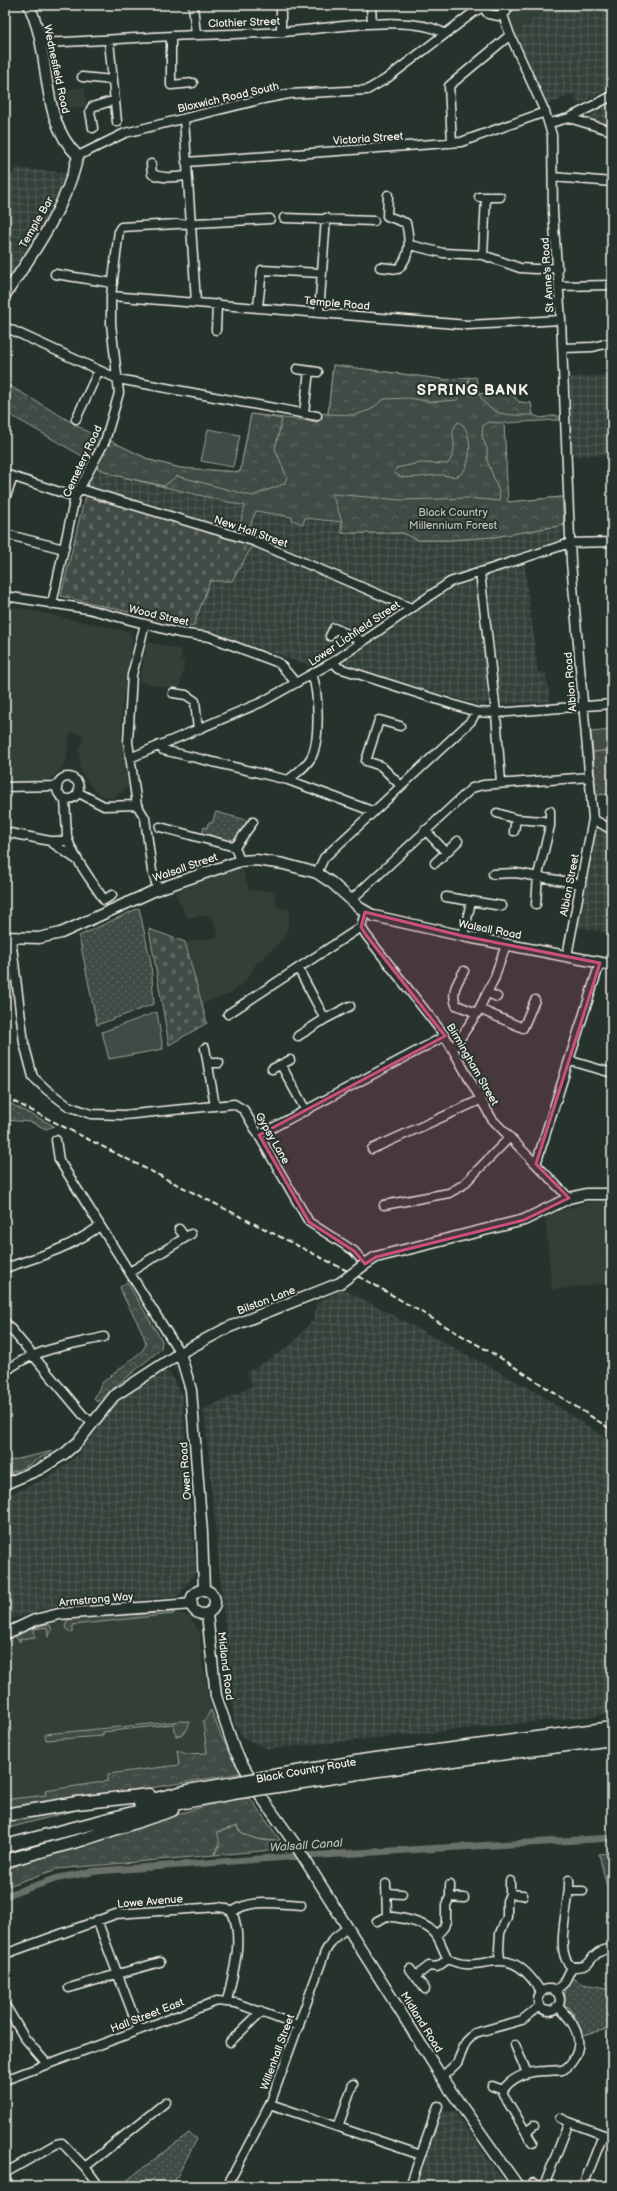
<svg xmlns="http://www.w3.org/2000/svg" width="617" height="2191" font-family="'Balsamiq Sans',sans-serif">
<style>
.built{fill:#333f39}
.industrial{fill:url(#industrial-grid)}
.grass{fill:url(#grass-tufts);stroke:#9a9e96}
.forest{fill:url(#forest-crowns);stroke:#9a9e96}
.cemetery{fill:url(#cemetery-stones);stroke:#9a9e96}
.park{fill:url(#park-dots);stroke:#9a9e96}
.pitch{fill:#414b45;stroke:#9a9e96}
.lines{fill:none;stroke-linecap:round;stroke-linejoin:round}
.canal{stroke:#676f68;stroke-width:7}
.minor-casing{stroke:#f4f1e8;stroke-width:11}
.major-casing{stroke:#f4f1e8;stroke-width:13}
.highway-casing{stroke:#f4f1e8;stroke-width:15}
.minor{stroke:#26332d;stroke-width:8}
.major{stroke:#26332d;stroke-width:10}
.highway{stroke:#26332d;stroke-width:12}
.rail{stroke:#f4f1e8;stroke-width:2;stroke-dasharray:6 3;stroke-linecap:butt}
.major-bridge-casing{stroke:#f4f1e8;stroke-width:13;stroke-linecap:butt}
.highway-bridge-casing{stroke:#f4f1e8;stroke-width:15;stroke-linecap:butt}
.major-bridge{stroke:#26332d;stroke-width:10}
.highway-bridge{stroke:#26332d;stroke-width:12}
.marked{fill:#ce4e7e;fill-opacity:0.2;stroke:#ce4e7e;stroke-width:3;stroke-linejoin:round}
.labels{text-anchor:middle;stroke-width:4;stroke-linejoin:round;paint-order:stroke}
.street-label{font-size:11px;fill:#f4f1e8;stroke:#26332d}
.park-label{font-size:11px;fill:#bebfb7;stroke:#26332d}
.water-label{font-size:12px;font-style:italic;fill:#bcbdb5;stroke:#26332d}
.district-label{font-size:15px;font-weight:bold;letter-spacing:1px;fill:#f4f1e8;stroke:#26332d}
</style>
<defs>
<pattern id="industrial-grid" width="8" height="8" patternUnits="userSpaceOnUse"><rect width="8" height="8" fill="#333f39"/><path d="M0 4h8M4 0v8" fill="none" stroke="#515b56"/></pattern>
<pattern id="grass-tufts" width="24" height="20" patternUnits="userSpaceOnUse"><rect width="24" height="20" fill="#414b45"/><path d="M3 7l-1-3M5 7V3M7 7l1-3M15 17l-1-3M17 17v-4M19 17l1-3" fill="none" stroke="#5d6560"/></pattern>
<pattern id="forest-crowns" width="20" height="18" patternUnits="userSpaceOnUse"><rect width="20" height="18" fill="#414b45"/><path d="M2 6a3 3 0 1 1 6 0M12 15a3 3 0 1 1 6 0" fill="none" stroke="#5d6560"/></pattern>
<pattern id="cemetery-stones" width="16" height="16" patternUnits="userSpaceOnUse"><rect width="16" height="16" fill="#414b45"/><path d="M2 7V4a2 2 0 0 1 4 0v3zM10 15v-3a2 2 0 0 1 4 0v3z" fill="#5d6560"/></pattern>
<pattern id="park-dots" width="8" height="8" patternUnits="userSpaceOnUse"><rect width="8" height="8" fill="#414b45"/><path d="M2 2h.1M6 6h.1" fill="none" stroke="#5d6560" stroke-width="1.8" stroke-linecap="round"/></pattern>
</defs>
<rect width="100%" height="100%" fill="#26332d"/>
<filter id="ink" filterUnits="userSpaceOnUse"><feTurbulence type="fractalNoise" baseFrequency=".025" numOctaves="2"/><feDisplacementMap in="SourceGraphic" scale="8" xChannelSelector="R" yChannelSelector="G"/><feConvolveMatrix kernelMatrix="1 2 1 2 8 2 1 2 1" color-interpolation-filters="sRGB"/></filter>
<g filter="url(#ink)">
<path class="built" d="M515,5H551L515,33L510,19Z
M84,87L87,107L59,108L56,91Z
M5,605L130,632L133,638L122,707L121,736L128,787L113,798L103,796L93,789L80,770L79,749L83,739L82,735L73,732L70,734L66,761L62,768L55,775L48,780L5,783Z
M147,642L182,650L180,660L185,661L179,690L140,682Z
M242,866L249,890L275,891V901L279,908L290,910L287,933L273,949L256,964L244,983L230,994L202,1004L185,942L218,937L213,918L207,915L188,918L174,892Z
M612,1200V1263L606,1265L608,1283L552,1290L545,1216L584,1203Z
M175,1612L189,1616L200,1632L203,1667L211,1708L223,1747L234,1765L5,1806V1641L23,1632L72,1618Z"/>
<path class="industrial" d="M551,5H612V87L578,105L573,94L547,105L515,33Z
M612,101V127L590,121L593,110Z
M16,168L66,173L61,190L29,252L5,287V173L13,174Z
M612,375V491H609L607,455L572,456L570,377Z
M96,467L114,475L245,506L238,531L246,534L256,511L292,517L303,524L304,518L342,522V533H403L418,540L494,537L564,525L561,540L463,572L444,580L411,602L365,583L86,486Z
M253,545L359,590L403,609L311,666L193,627L210,581H232Z
M524,562L538,672L546,673L550,702L500,704L487,577Z
M477,579L489,703L478,705L340,663L361,646L429,601L455,587Z
M596,826L612,832V933L576,927Z
M344,1289L534,1391L612,1442V1714L268,1749L242,1737L234,1722L204,1409L253,1386L247,1373L291,1345L314,1319L317,1302Z
M162,1370L170,1373L182,1396L196,1572L177,1597L59,1605L5,1621V1497L52,1475L80,1453L114,1404Z
M445,2111L455,2112L507,2186H415L439,2114Z"/>
<path class="grass" d="M333,365L448,380L476,377L479,394L504,392L507,389L519,402L531,403L533,415L541,418L557,415L558,420L504,423L507,502L562,497L564,525L494,537L449,540H418L403,533H342V522L305,518L303,524L292,520V517L256,511L246,535L238,531L245,506L114,475L96,467L111,441L150,460L180,468L240,472L251,414L318,422L320,413L328,414Z
M175,1612L173,1614L73,1625V1632L71,1633L65,1628L67,1621L72,1618Z
M46,1624L50,1625L52,1630L48,1637L47,1627L34,1629L35,1637L20,1639V1642L15,1636L17,1634Z
M88,1807L5,1829V1818Z
M237,1826L238,1830C249,1838 267,1843 280,1840L288,1852L273,1850L214,1855L219,1847L217,1832Z"/>
<path class="forest" d="M333,365L448,380L469,377L468,384L457,400L432,402L409,398L384,399L370,410L355,415L328,414Z
M5,383L100,439L89,460L5,412Z
M507,389L519,402L531,403L533,415C510,415 491,418 479,394L504,392Z
M251,414L282,419L275,449L287,477L284,484L252,496L177,476L164,486L114,475L96,467L111,441L150,460L180,468L240,472Z
M458,422C473,427 473,464 461,474C456,479 446,475 440,475C429,475 412,479 402,477C400,477 397,474 394,473L396,468L420,463L448,464C451,459 454,454 454,449C455,438 449,431 458,422Z
M488,422L504,423L508,502L562,497L564,525L494,537L449,540H418L403,533H342V522L332,494L402,500L469,498L500,501L499,492L487,460V448L482,437L483,426Z
M127,1282L162,1341L161,1349L97,1402L94,1399L102,1383L142,1351L146,1344C140,1320 127,1309 120,1287Z
M53,1451L23,1468L5,1475V1462Z
M211,1710L221,1736L241,1773L5,1812V1802L11,1799L46,1795L45,1791L108,1781V1774L179,1765L177,1750L186,1754L207,1753L203,1721L205,1720Z
M182,1721L190,1722C187,1730 185,1736 176,1736L174,1724L103,1732V1736L46,1740L45,1734Z
M250,1798L280,1840C269,1842 242,1839 237,1826L217,1832C221,1842 219,1847 214,1855L57,1869L5,1887V1870C41,1855 78,1848 115,1836C160,1822 203,1802 250,1798Z"/>
<path class="cemetery" d="M88,496L253,545L232,581H210L193,627L61,596L84,500Z
M149,929L185,942L207,1023L169,1045Z"/>
<path class="park" d="M612,750V794L596,795L593,752Z
M216,812L250,821C231,847 232,841 202,835L204,827L207,828L208,823H212Z
M139,908L151,963L154,1004L97,1025L79,936Z
M5,1101L54,1126L46,1129L31,1122L5,1120Z
M612,1853V1908L599,1854Z
M572,1978L583,1984L612,1989V2028L582,2035L573,2013L564,2002L566,1986Z
M189,2133L197,2139L172,2186H126L130,2183L127,2180Z"/>
<path class="pitch" d="M208,429L240,435L233,467L201,461Z
M612,730V750L593,752L591,732Z
M157,1012L163,1049L109,1059L102,1032Z"/>
<g class="lines">
<path class="canal" d="M5,1896L58,1878L97,1871L288,1857L612,1838"/>
<g class="minor-casing">
<path id="minor" d="M193,5L196,35
M281,5V32
M371,5L372,24
M482,5L488,14L499,16L506,12L510,5
M503,15L510,35L545,112L552,135L553,212L561,320L571,562L593,819L567,956
M171,36V85L193,83
M109,41L117,122
M41,43C93,41 144,37 196,35C224,34 252,34 281,32C320,30 414,12 445,34
M82,77L113,80
M569,118L612,131
M184,119L196,302
M550,123L569,118L612,96
M93,128L90,111L92,107L115,100
M452,143L449,86L510,35
M78,156L125,133L263,99L289,94L367,90L386,79L474,12L483,7
M186,162L461,142L545,112
M151,164L152,174C163,179 176,177 187,176
M553,177L612,182
M479,197H500
M284,218L374,221
M410,245L443,253L483,255L520,268L535,269L558,268
M483,255L486,197
M380,267L398,269C411,256 410,240 406,223L387,216L388,195
M55,274L113,283
M559,286L612,285
M111,296L468,325L561,320
M258,307L262,270L321,273
M319,312L326,218
M5,327L118,379L317,416
M216,330L217,304
M563,348L593,347L612,342
M297,369L318,372
M304,413L309,371
M76,419L99,370
M5,474L75,497
M80,489L253,541L411,608
M5,499L13,477
M5,534L64,549
M480,572L496,713L501,783
M5,596L88,609L179,633L210,637L279,663L296,683
M52,604L75,497L105,441L119,393L111,324V296L119,230L121,227L270,219
M145,624L132,675L128,742L137,805L145,818L152,871L158,889
M330,636L334,628L362,641
M333,662L339,668L476,712L496,713L612,704
M173,693L186,695L195,701L198,730
M400,726L379,720L366,761L381,766L401,786
M159,745L163,750L288,780L372,811
M130,758L262,702L333,662L450,582L570,543L612,542
M57 788a11 11 0 1 1 22 0a11 11 0 1 1-22 0Z
M288,780C296,774 307,766 312,756C320,738 319,693 312,674
M5,787L57,786
M79,793L104,806L137,805
M497,813L516,819L543,821L549,823
M593,819L612,830
M160,827L235,847L240,861
M425,830L446,852
M514,831L516,819
M5,832L50,841H65L67,836L65,799
M67,836C70,853 94,884 104,900L112,895
M51,842L77,860
M235,847L253,822
M435,863L458,841
M317,873L324,858L471,721L476,712
M493,874L516,873L581,884
M446,897L502,906
M351,900L472,788L483,785L590,777
M536,904L538,875L550,826V811
M365,912L361,927L366,935L445,1036L492,1119L569,1198
M463,936L471,902
M11,938L24,1043L33,1077L47,1090L68,1106L91,1114L124,1115L234,1104L244,1110L309,1222L354,1251L365,1264
M298,968L325,1019
M464,971C457,983 451,991 456,1005L477,1013
M496,973L506,945
M488,993L497,997
M479,1009L523,1028L535,1000
M228,1014L361,927
M298,1036L325,1019L350,1006
M205,1048L215,1106
M453,1049L477,1013L495,977
M571,1061L612,1073
M208,1063H219
M281,1065L306,1111
M272,1069L290,1060
M259,1135L445,1036
M56,1140L59,1160L180,1353
M372,1149L480,1100
M536,1164L600,963
M384,1205L449,1193L463,1185L509,1138
M179,1229L185,1237
M5,1268C42,1256 69,1248 100,1226
M130,1272L191,1234
M5,1322L83,1415L93,1423
M5,1372C32,1349 71,1345 104,1337
M569,1880C571,1901 552,1953 572,1967
M386,1884L387,1916C402,1918 428,1922 437,1936C441,1943 444,1952 448,1959C484,1978 506,1935 541,1992
M570,1891H583
M387,1893L402,1894
M510,1894L523,1895
M450,1897L464,1898
M97,1920L139,2030
M377,1921L387,1916
M437,1935L444,1927L446,1921V1905L450,1897V1885
M5,1954L116,1914L218,1907L225,1908L232,1912C251,1898 279,1904 301,1905
M500,1960L499,1949L500,1933L507,1917V1901L510,1894V1881
M410,1969L425,1989
M416,1976L429,1966L437,1967L448,1959
M69,1988L160,1962
M538 2000a11 11 0 1 1 22 0a11 11 0 1 1-22 0Z
M555,1991L564,1983L572,1967C595,1967 586,1960 599,1952C603,1950 608,1949 612,1948
M227,2001C233,1973 244,1940 232,1912
M5,2005L24,2037L47,2064
M230,2042L261,2012
M515,2045L527,2073
M442,2077L457,2063L466,2042L475,2033L522,2020L540,2006
M5,2080L217,2001L236,2003L299,2026
M492,2086L503,2090
M270,2104L421,2155
M560,2118L569,2122
M338,2127L353,2084
M526,2132L534,2126
M532,2142L503,2094V2090C513,2076 530,2071 546,2071C551,2070 557,2071 562,2070C566,2069 571,2063 573,2060C586,2040 573,2020 557,2006
M85,2167L166,2102
M5,2173L56,2144L62,2143L85,2167L99,2186
M5,2178L10,2186
M533,2183L540,2186
M227,2186L270,2104L325,1952L333,1939L347,1928
M410,2186L438,2106
M544,2186L569,2122L612,2138
M583,2186L603,2135"/>
</g>
<g class="major-casing">
<path id="major" d="M5,295C34,252 66,207 78,156C47,126 49,83 41,44C39,31 34,17 29,5
M5,937L39,938L61,933L158,889L240,861L256,860L284,864L317,873L332,883L360,908L374,916L463,936L612,965
M364,1265L376,1257L524,1220L569,1198L586,1194H612
M180,1353L191,1390L202,1533L204,1590
M5,1484L40,1469L64,1454L78,1442L114,1396L180,1353L227,1328L340,1283
M191 1602a12 12 0 1 1 24 0a12 12 0 1 1-24 0Z
M207,1614L216,1696L235,1751L262,1798L295,1844L446,2084L518,2186
M5,1634L35,1620L59,1614L192,1604"/>
</g>
<g class="highway-casing">
<path id="highway" d="M279,1775L368,1760L612,1728
M284,1785L371,1771L612,1739
M140,1803L188,1791L229,1784
M5,1815L77,1803L149,1795
M5,1846L152,1808L233,1793
M5,1861L84,1839L172,1810"/>
</g>
<use href="#minor" class="minor"/>
<use href="#major" class="major"/>
<use href="#highway" class="highway"/>
<path class="rail" d="M5,1097L371,1283L499,1357L612,1430"/>
<g class="major-bridge-casing">
<path id="major-bridge" d="M340,1283L364,1265"/>
</g>
<g class="highway-bridge-casing">
<path id="highway-bridge" d="M229,1784L279,1775
M233,1793L284,1785"/>
</g>
<use href="#major-bridge" class="major-bridge"/>
<use href="#highway-bridge" class="highway-bridge"/>
</g>
</g>
<path class="marked" d="M365,912L463,936L600,963L536,1164L569,1198L524,1220L376,1257L365,1264L354,1251L309,1222L259,1135L445,1036L366,935L361,927Z"/>
<g class="labels">
<g class="street-label">
<text transform="translate(244 22) rotate(-2)" y="4">Clothier Street</text>
<text transform="translate(57 69) rotate(78)" y="4">Wednesfield Road</text>
<text transform="translate(228 97) rotate(-13)" y="4">Bloxwich Road South</text>
<text transform="translate(368 138) rotate(-4)" y="4">Victoria Street</text>
<text transform="translate(36 222) rotate(-60)" y="4">Temple Bar</text>
<text transform="translate(547 275) rotate(-94)" y="4">St Anne's Road</text>
<text transform="translate(337 303) rotate(5)" y="4">Temple Road</text>
<text transform="translate(82 461) rotate(-65)" y="4">Cemetery Road</text>
<text transform="translate(251 531) rotate(19)" y="4">New Hall Street</text>
<text transform="translate(159 615) rotate(13)" y="4">Wood Street</text>
<text transform="translate(354 633) rotate(-34)" y="4">Lower Lichfield Street</text>
<text transform="translate(570 682) rotate(-95)" y="4">Albion Road</text>
<text transform="translate(185 867) rotate(-19)" y="4">Walsall Street</text>
<text transform="translate(569 885) rotate(-79)" y="4">Albion Street</text>
<text transform="translate(490 929) rotate(11)" y="4">Walsall Road</text>
<text transform="translate(473 1064) rotate(60)" y="4">Birmingham Street</text>
<text transform="translate(273 1138) rotate(60)" y="4">Gypsy Lane</text>
<text transform="translate(266 1300) rotate(-21)" y="4">Bilston Lane</text>
<text transform="translate(185 1471) rotate(-94)" y="4">Owen Road</text>
<text transform="translate(96 1599) rotate(-5)" y="4">Armstrong Way</text>
<text transform="translate(226 1666) rotate(83)" y="4">Midland Road</text>
<text transform="translate(306 1770) rotate(-10)" y="4">Black Country Route</text>
<text transform="translate(150 1901) rotate(-5)" y="4">Lowe Avenue</text>
<text transform="translate(147 2015) rotate(-21)" y="4">Hall Street East</text>
<text transform="translate(422 2022) rotate(58)" y="4">Midland Road</text>
<text transform="translate(277 2052) rotate(-70)" y="4">Willenhall Street</text>
</g>
<g class="park-label">
<text x="453" y="516">Black Country<tspan x="453" dy="13">Millennium Forest</tspan></text>
</g>
<g class="water-label">
<text transform="translate(306 1845) rotate(-4)" y="4">Walsall Canal</text>
</g>
<g class="district-label">
<text x="473" y="395">SPRING BANK</text>
</g>
</g>
<rect width="617" height="2191" fill="none" stroke="#26332d" stroke-width="20"/>
<rect x="10" y="10" width="597" height="2171" fill="none" stroke="#f4f1e8" stroke-width="1.5" filter="url(#ink)"/>
</svg>
